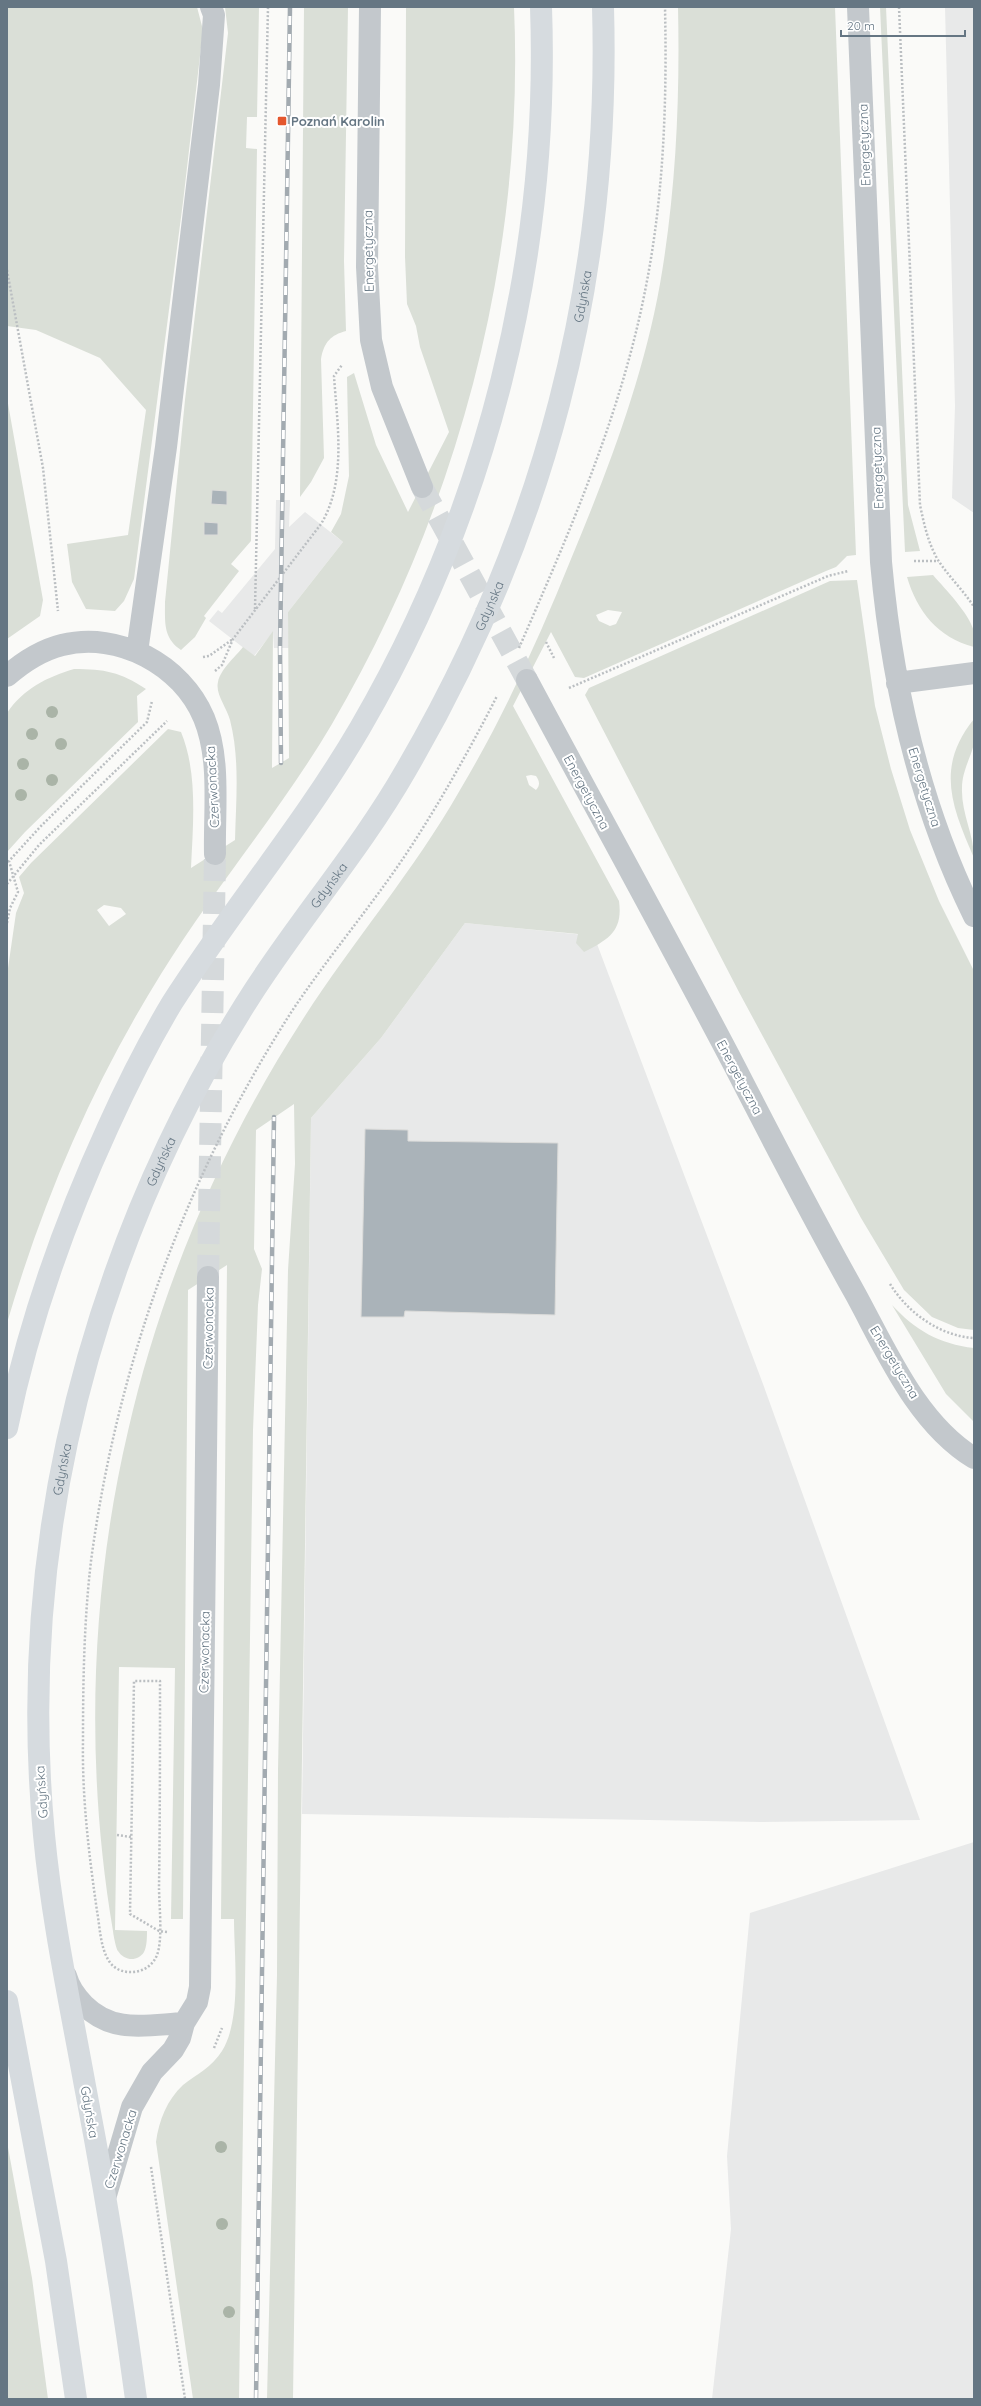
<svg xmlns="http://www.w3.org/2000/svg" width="981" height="2406" font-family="Quicksand,sans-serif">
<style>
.built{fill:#e8e9e9}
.green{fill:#dadfd7;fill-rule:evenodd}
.building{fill:#aab3b9;stroke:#dcdcda}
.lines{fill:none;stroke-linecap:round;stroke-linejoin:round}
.minor-tunnel{stroke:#d5d9db;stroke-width:22;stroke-dasharray:22 11;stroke-linecap:butt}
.path{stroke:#bbbfc2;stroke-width:2.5;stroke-dasharray:2 2;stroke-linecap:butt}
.minor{stroke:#c3c8cc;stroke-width:22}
.major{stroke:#d6dbdf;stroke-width:22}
.rail-casing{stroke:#a2aab0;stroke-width:4.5}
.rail{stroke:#fff;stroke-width:3;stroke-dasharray:9;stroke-linecap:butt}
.tree{fill:#aab4a7}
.poi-dot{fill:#e4572e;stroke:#fff;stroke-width:1.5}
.labels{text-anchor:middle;stroke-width:4;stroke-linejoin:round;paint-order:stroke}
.poi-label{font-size:13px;font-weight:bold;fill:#657683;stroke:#fff;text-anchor:start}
.street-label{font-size:13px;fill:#657683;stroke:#fff}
</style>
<rect width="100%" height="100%" fill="#fafaf8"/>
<path class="built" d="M945,7H974V513L952,498L955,406Z
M276,500H290L289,527L305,512L343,542L288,612L289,648H274L273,632L254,656L209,621L218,610L222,613L275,549Z
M465,923L594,936L763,1384L920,1820L761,1822L302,1814L311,1118L381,1038Z
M974,1842V2399H712L731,2229L727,2156L750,1913Z"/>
<path class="green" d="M7,7H197L203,30L183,202L134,579L124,601L115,611L86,609L72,582L67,544L128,535L146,410L100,358L36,330L7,326Z
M225,7H259L257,117H247L246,148L257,149L251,541L231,564L239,571L204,616L206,618L195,637L181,650C163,638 165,622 165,602L185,400L228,33Z
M304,7H348L344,261L346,331C331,335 324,342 321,359L324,458L311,482L300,497Z
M406,7H514C525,257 458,509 332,724C280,812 214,888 161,974C93,1083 43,1200 7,1323V975L16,913L24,893L19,877L31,863L168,729L181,732C198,773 193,824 191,868L235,840C236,800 240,759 230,720C227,708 215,694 218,682C220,670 235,657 243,647L255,656L273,631L272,768L289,758L288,612L343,542L331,532L341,514L349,476L347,377L354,373L376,445L408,512L449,432L420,347L416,326L407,304L405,257ZM104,905L121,908L126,914L109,926L97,910Z
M678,7H835L856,555L847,556L836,567L826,571L584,678L575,677L551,632L513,706L619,901C623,931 609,939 584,952L576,943L578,934L465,923L381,1038L311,1118L293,2399H267L277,1975L278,1770L288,1270L295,1164L294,1104L256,1130L254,1249L262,1269L258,1305L253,1430L239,2399H193L156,2142C159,2120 167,2100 183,2085C197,2074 212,2067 222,2051C242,2019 234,1956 234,1919H221L227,1265L188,1290L183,1919H171L175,1668L119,1667L115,1930L147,1931C147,1936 147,1947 144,1952C138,1962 124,1961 118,1951C116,1949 113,1933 113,1931C85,1766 90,1593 128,1431C161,1286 222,1144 303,1019C353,941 414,871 460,790C504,716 539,638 571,559C608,470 643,379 660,284C676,192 680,100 678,7ZM608,610L622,612L616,624L610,626L599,621L596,615ZM531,775L536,776C540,782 540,785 536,790L529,785L526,776Z
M880,7H886L908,505L920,551L905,552Z
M7,398L43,600L40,616L7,639Z
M933,575C946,590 968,612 974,631C975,636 974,642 974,647C938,638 917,611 907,577Z
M857,580L875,706L891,769L910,830L939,901L974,971V1330L958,1328L932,1317L904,1290L861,1218L740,994L585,695L589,688L830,581Z
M74,669C105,669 120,672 146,689L137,696L138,722L25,832L7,852V713C23,689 47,677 74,669Z
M974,719C974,727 976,736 974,744C970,759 962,772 962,788C961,813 974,834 974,858C952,807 935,767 974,719Z
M892,1305C915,1330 939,1344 974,1348V1422L946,1394Z
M7,2142L32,2278L48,2399H7Z"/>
<path class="building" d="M212,490L227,491V505L211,504Z
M204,522L218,523V535H204Z
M365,1129L408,1130V1141L558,1143L555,1315L405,1311L404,1317H361Z"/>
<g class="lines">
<path class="minor-tunnel" d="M422,487L527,680
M208,1277L215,854"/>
<path class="path" d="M899,7L920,505C924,524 928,543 938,560C949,577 964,591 974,607
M7,270L43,468L58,611
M914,561H939
M255,609L268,7
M546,642L554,658
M519,648C570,531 622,412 646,286C664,194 667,100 665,7
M203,657L209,656L233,639
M215,671L222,665L233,639L321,524C347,481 337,423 334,376L342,365
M569,688L828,576L848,571
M7,884L39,845L167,721
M7,923L10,908L18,892L9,861L41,826L147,722L152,701
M890,1284C908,1313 940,1336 974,1338
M117,1835L131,1837
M167,1932L159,1931L130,1914L134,1681H160C160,1750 160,1818 159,1887C159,1904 163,1940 157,1955C154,1963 147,1969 139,1971C128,1974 115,1971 109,1961C100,1947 100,1927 97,1911C89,1855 82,1798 83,1741C83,1681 84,1621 91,1561C117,1366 185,1177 292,1011C330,954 375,902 412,845C443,797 471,747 497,696
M214,2048L222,2028
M151,2167L185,2399"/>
<path class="minor" d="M370,7L367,267L371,340L382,387L422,487
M858,7L881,562C892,684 919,805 974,916
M137,652L166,447L209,85L214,15L211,7
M7,676C23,662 42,650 62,645C119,631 182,665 204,718C221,759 214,810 215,854
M527,680C596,809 667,937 735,1067C774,1143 814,1220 856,1295C887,1352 917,1423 974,1458
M897,683L974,673
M66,1976C69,1987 76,1997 84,2005C113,2034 146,2025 184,2023
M106,2195L132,2107L152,2072L173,2050L180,2038L184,2023L197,2002L200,1987L208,1277"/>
<g class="major">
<path d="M7,1428C28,1325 64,1223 108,1127C127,1085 148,1043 172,1003C232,909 304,824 360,728C487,510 550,259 541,7"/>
<path d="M7,2001L56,2261L76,2399"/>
<path id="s1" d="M136,2399C122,2294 105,2190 85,2086C70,2003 52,1920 44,1835C29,1675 44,1513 88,1358C125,1228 181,1103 255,989C303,915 362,847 406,770C544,533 611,282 603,7"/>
</g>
<g class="rail-casing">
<path id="rail" d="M281,763L280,648L290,7
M256,2399L274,1117"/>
</g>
<use href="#rail" class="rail"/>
</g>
<g class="tree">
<circle cx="52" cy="712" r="6"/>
<circle cx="32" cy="734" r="6"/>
<circle cx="61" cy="744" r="6"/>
<circle cx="23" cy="764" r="6"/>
<circle cx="52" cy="780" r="6"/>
<circle cx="21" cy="795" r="6"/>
<circle cx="221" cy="2147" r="6"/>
<circle cx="222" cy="2224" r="6"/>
<circle cx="229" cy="2312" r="6"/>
</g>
<rect class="poi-dot" x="277" y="116" width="10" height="10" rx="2"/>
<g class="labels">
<g class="poi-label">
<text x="291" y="126">Poznań Karolin</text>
</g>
<g class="street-label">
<text transform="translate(864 145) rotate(-92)" y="5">Energetyczna</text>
<text transform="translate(368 251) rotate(-91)" y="5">Energetyczna</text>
<text dy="5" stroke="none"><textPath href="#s1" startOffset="2234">Gdyńska</textPath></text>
<text transform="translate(877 468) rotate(-92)" y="5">Energetyczna</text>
<text dy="5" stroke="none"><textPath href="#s1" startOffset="1910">Gdyńska</textPath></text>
<text transform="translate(212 787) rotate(-93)" y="5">Czerwonacka</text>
<text transform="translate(925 787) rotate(73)" y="5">Energetyczna</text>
<text transform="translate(587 792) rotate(62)" y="5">Energetyczna</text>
<text dy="5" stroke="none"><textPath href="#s1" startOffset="1587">Gdyńska</textPath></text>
<text transform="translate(740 1077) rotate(62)" y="5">Energetyczna</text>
<text dy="5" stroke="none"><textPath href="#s1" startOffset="1263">Gdyńska</textPath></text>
<text transform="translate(208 1328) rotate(-89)" y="5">Czerwonacka</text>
<text transform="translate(895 1362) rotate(59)" y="5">Energetyczna</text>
<text dy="5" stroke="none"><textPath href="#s1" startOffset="939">Gdyńska</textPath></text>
<text transform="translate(204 1652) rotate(-89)" y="5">Czerwonacka</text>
<text transform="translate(41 1792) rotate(-94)" y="5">Gdyńska</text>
<text transform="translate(90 2112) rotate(80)" y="5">Gdyńska</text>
<text transform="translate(120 2149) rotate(-73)" y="5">Czerwonacka</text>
</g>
</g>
<rect width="981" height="2406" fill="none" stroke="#657683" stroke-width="16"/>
<path d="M841 30v6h124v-6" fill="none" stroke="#657683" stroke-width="2"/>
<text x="847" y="30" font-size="12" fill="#657683" stroke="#ffffff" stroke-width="3" paint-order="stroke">20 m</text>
</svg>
